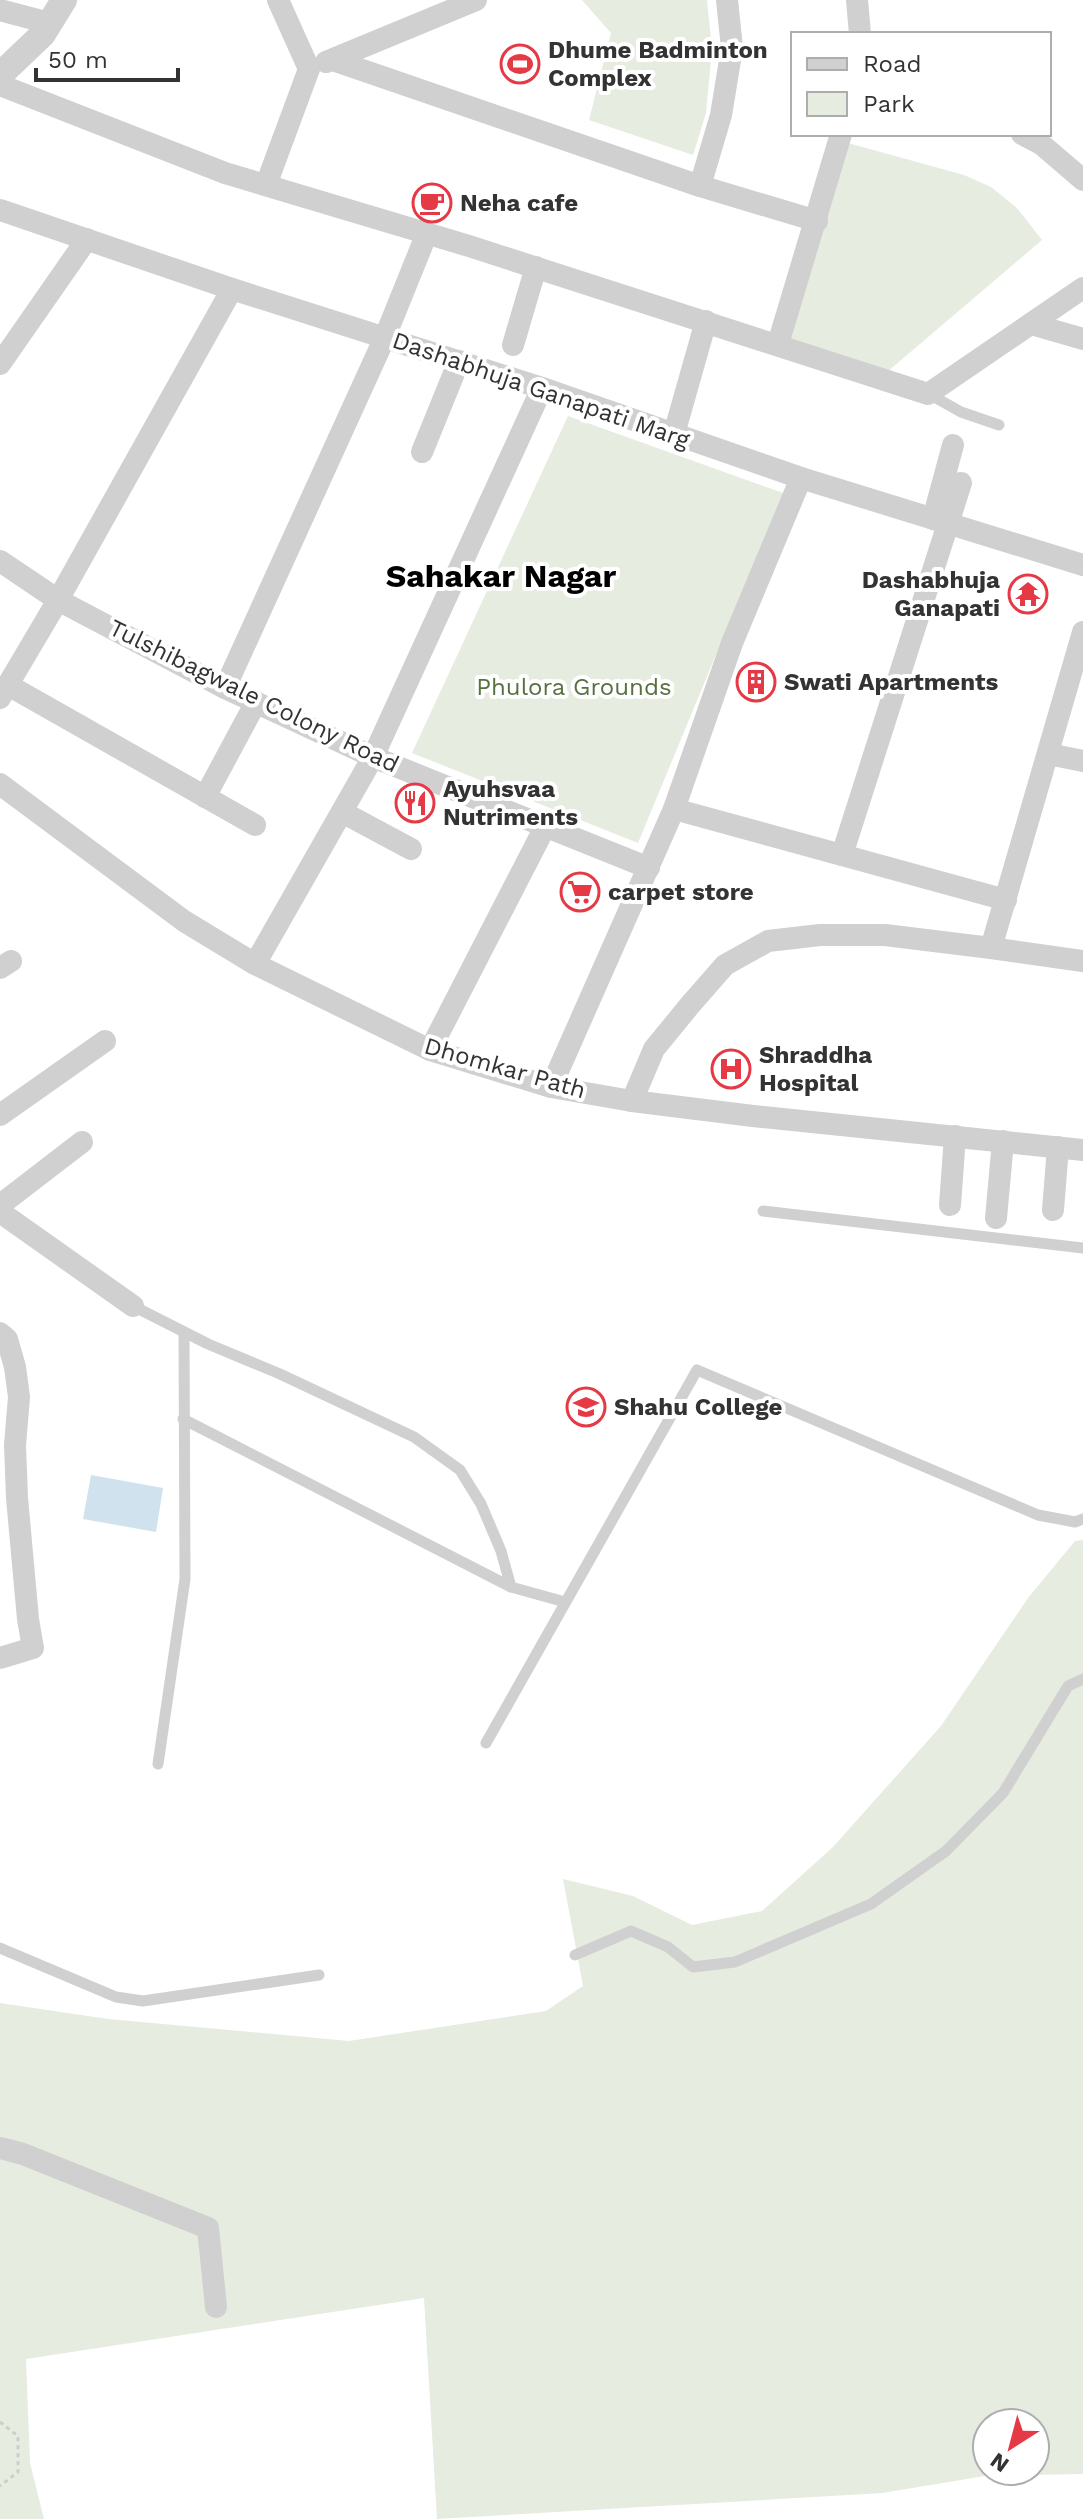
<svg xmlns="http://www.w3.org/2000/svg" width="1083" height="2519" viewBox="0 0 1083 2519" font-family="'Work Sans',sans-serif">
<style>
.green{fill:#e6ecdf;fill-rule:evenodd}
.water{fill:#cfe2ee}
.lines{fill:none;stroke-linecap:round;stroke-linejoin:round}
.path{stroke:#cdcdcd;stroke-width:3;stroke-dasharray:4 4;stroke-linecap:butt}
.service{stroke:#d0d0d0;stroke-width:11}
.minor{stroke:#d0d0d0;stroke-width:22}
.tertiary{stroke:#d0d0d0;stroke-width:26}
.labels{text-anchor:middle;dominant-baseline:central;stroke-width:8;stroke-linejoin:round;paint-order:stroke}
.poi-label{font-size:24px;font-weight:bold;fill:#333;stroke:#fff;text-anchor:start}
.street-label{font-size:24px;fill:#333;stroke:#fff}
.park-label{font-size:24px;fill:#56703f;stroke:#fff}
.district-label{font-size:32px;font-weight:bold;fill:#000;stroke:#fff}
</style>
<rect width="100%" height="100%" fill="#fff"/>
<g class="green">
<polygon points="582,0 707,0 712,49 706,113 693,155 589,120 611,33"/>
<polygon points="848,143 964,175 991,187 1017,208 1042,240 880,378 778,344"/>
<polygon points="568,416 783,493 638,843 412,753"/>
<path d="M1083 1540V2474L985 2476 882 2493 437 2519 424 2298 26 2359 30 2463 44 2519H0V2003L108 2019 349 2041 546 2011 583 1986 563 1879 633 1896 692 1925 762 1911 833 1847 941 1726 1028 1598 1075 1541ZM987 2423H1035V2471H987Z"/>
</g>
<polygon class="water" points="91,1475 163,1488 156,1532 83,1519"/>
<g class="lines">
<polyline class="path" points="0,2422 18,2436 18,2472 0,2486"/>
<g class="service">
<polyline points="929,394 961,412 999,425"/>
<polyline points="763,1211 1083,1248"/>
<polyline points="133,1306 208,1344 280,1374 414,1437 460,1470 481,1504 501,1551 511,1587"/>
<polyline points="183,1419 511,1587 565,1602"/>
<polyline points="486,1743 697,1370 1038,1515 1075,1522 1083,1519"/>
<polyline points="158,1764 185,1579 184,1332"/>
<polyline points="0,1948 116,1997 143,2001 319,1975"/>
<polyline points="575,1955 631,1931 668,1947 693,1967 735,1962 871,1904 946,1851 1003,1793 1068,1686 1083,1679"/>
</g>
<g class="minor">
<polyline points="857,0 860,34"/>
<polyline points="0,10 49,23"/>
<polyline points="333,60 700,186 817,221"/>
<polyline points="326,62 476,0"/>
<polyline points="0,85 225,173 469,246 928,394 1083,288"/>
<polyline points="1022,134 1041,144 1083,180"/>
<polyline points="266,185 309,69 278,0"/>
<polyline points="700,186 721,115 732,48 727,0"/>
<polyline points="0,210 232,289 542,388 801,478 1083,565"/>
<polyline points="1031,324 1083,339"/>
<polyline points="778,344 841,134"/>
<polyline points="513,345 536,267"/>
<polyline points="0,364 87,239"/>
<polyline points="674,434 706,321"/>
<polyline points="422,452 459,361"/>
<polyline points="933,519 953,445"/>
<polyline points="0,561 58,600 225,688 373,757 649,868"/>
<polyline points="8,685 255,825"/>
<polyline points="225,688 385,337 427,233"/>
<polyline points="0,698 58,600 232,289"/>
<polyline points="1048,754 1083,761"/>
<polyline points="0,784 184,921 255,964 430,1050 551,1087 632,1101 753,1116 1083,1150"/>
<polyline points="205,797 256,702"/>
<polyline points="674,809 1006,900"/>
<polyline points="342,812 411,849"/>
<polyline points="842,855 961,483"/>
<polyline points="991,948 1083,961"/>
<polyline points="255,964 373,757 542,388"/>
<polyline points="0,968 11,961"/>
<polyline points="430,1050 546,825"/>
<polyline points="551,1087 674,809 732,643 801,478"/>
<polyline points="632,1101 654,1049 690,1005 725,965 768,941 820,935 885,935 991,948 1083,632"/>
<polyline points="0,1115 105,1041"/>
<polyline points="0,1205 82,1142"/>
<polyline points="950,1205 955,1136"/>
<polyline points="1053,1210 1058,1147"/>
<polyline points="0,1212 133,1306"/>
<polyline points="996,1218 1003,1141"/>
<polyline points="0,1333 7,1339 15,1367 19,1397 15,1445 17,1498 28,1619 33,1648 0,1658"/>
<polyline points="0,2148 23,2154 208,2228 216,2307"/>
</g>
<polyline class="tertiary" points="0,75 43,34 64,0"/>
</g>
<defs>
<g id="stadium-ring" transform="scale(2)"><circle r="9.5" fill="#fff" stroke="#e63946" stroke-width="1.5"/><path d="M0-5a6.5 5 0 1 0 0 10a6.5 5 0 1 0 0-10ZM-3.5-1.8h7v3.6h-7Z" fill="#e63946"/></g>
<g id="cafe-ring" transform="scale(2)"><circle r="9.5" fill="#fff" stroke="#e63946" stroke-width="1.5"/><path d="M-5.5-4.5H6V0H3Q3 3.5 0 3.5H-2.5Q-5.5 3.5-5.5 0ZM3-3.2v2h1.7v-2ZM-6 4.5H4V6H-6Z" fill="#e63946"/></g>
<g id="temple-ring" transform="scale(2)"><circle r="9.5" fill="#fff" stroke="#e63946" stroke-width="1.5"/><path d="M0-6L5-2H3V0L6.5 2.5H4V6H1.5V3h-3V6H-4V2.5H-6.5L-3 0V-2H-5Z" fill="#e63946"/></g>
<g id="building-ring" transform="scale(2)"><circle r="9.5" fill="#fff" stroke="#e63946" stroke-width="1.5"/><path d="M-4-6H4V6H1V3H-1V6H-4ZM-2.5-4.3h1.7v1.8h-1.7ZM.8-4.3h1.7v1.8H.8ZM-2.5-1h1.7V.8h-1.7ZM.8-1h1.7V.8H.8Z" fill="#e63946"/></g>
<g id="restaurant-ring" transform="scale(2)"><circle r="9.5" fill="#fff" stroke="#e63946" stroke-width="1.5"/><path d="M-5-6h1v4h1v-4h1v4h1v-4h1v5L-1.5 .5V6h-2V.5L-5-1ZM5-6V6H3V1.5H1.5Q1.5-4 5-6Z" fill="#e63946"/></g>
<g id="supermarket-ring" transform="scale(2)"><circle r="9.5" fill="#fff" stroke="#e63946" stroke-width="1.5"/><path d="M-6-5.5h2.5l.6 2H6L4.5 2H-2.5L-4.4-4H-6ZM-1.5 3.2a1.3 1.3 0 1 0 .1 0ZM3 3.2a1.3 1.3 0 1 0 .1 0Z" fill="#e63946"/></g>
<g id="hospital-ring" transform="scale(2)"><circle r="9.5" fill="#fff" stroke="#e63946" stroke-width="1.5"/><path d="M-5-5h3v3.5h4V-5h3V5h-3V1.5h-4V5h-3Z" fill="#e63946"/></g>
<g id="university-ring" transform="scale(2)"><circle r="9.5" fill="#fff" stroke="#e63946" stroke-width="1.5"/><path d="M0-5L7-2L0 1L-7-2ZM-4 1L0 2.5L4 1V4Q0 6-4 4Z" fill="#e63946"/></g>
</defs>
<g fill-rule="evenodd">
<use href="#stadium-ring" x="520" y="64"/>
<use href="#cafe-ring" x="432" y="203"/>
<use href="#temple-ring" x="1028" y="594"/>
<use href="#building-ring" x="756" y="682"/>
<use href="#restaurant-ring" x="415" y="803"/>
<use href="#supermarket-ring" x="580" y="892"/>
<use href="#hospital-ring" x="731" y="1069"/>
<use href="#university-ring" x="586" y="1407"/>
</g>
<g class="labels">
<g class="poi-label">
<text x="548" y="50">Dhume Badminton<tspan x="548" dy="28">Complex</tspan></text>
<text x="460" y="203">Neha cafe</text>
<text x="1000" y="580" text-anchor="end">Dashabhuja<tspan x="1000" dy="28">Ganapati</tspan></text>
<text x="784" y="682">Swati Apartments</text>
<text x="443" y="789">Ayuhsvaa<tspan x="443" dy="28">Nutriments</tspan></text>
<text x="608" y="892">carpet store</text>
<text x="759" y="1055">Shraddha<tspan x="759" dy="28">Hospital</tspan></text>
<text x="614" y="1407">Shahu College</text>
</g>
<g class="street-label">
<text transform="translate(541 390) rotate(19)">Dashabhuja Ganapati Marg</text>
<text transform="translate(254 696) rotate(26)">Tulshibagwale Colony Road</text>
<text transform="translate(505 1068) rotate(16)">Dhomkar Path</text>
</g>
<g class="park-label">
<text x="574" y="687">Phulora Grounds</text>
</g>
<g class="district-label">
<text x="501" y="576">Sahakar Nagar</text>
</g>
</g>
<rect x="791" y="32" width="260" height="104" fill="#ffffff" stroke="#adadad" stroke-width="2"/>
<rect x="807" y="58" width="40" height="12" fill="#d0d0d0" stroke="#adadad" stroke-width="2"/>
<text x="863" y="72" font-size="24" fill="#333333">Road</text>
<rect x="807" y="92" width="40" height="24" fill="#e6ecdf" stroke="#adadad" stroke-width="2"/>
<text x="863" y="112" font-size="24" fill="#333333">Park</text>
<g transform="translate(1011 2447) rotate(216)"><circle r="38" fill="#ffffff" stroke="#adadad" stroke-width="2"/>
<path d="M0-6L14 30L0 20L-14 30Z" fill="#e63946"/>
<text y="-12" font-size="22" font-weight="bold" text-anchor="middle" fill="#333333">N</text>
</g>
<path d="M36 68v12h142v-12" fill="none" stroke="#333333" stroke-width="4"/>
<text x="48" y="68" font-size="24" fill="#333333" stroke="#ffffff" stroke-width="6" paint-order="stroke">50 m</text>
</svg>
